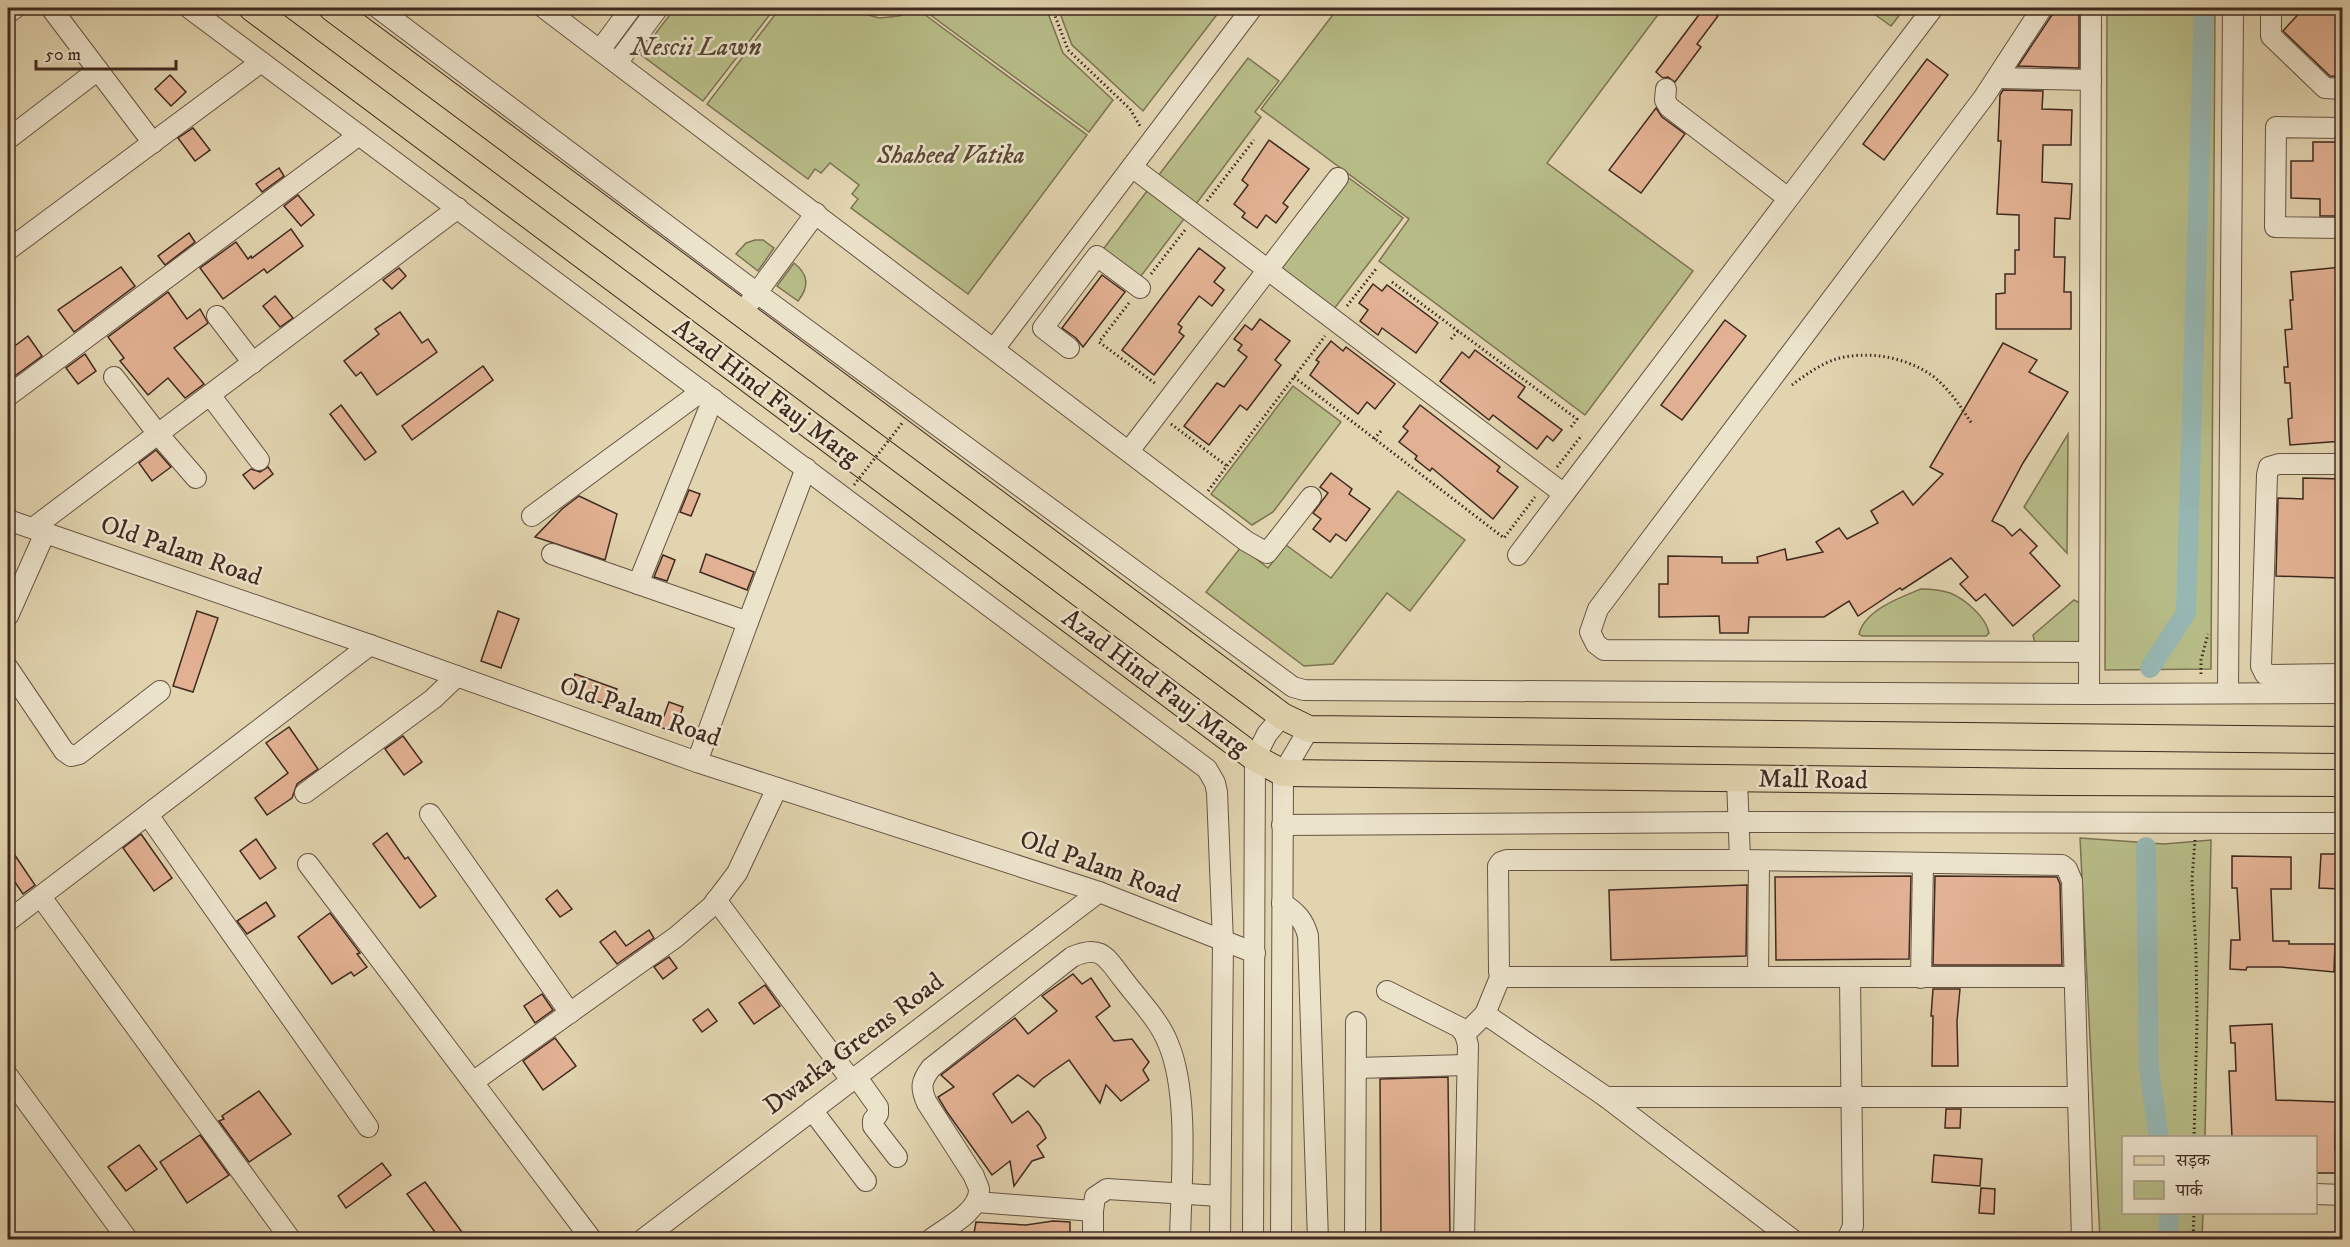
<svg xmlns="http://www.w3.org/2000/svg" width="2350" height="1247" viewBox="0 0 2350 1247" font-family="'IM FELL DW Pica','Noto Serif Devanagari',serif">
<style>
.green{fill:#b7bc87;stroke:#7c7254;stroke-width:1.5}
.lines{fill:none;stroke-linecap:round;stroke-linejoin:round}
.canal{stroke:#97b7b3;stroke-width:20}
.building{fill:#e2b193;stroke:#402920;stroke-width:1.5}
.minor-casing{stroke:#685444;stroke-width:22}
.major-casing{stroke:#402920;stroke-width:28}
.path{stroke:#402920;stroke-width:3;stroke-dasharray:1.5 3;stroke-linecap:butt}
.minor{stroke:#ece3cb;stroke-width:20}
.major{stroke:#e1d4af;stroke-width:26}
.path-bridge{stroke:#402920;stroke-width:3;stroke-dasharray:1.5 3;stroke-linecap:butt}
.labels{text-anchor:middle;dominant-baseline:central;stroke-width:5;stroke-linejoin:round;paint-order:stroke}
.park-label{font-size:26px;font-style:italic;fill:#584635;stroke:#ece3cb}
.street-label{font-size:26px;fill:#402920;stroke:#ece3cb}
</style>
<rect width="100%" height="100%" fill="#e1d4af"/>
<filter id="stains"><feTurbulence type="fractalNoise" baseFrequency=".00333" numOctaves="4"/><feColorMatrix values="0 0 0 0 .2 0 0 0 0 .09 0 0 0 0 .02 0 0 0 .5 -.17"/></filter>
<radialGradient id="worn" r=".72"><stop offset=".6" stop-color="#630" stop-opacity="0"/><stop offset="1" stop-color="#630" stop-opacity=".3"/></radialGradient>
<g class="green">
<polygon points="675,8 775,8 703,101 640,54"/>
<polygon points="780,8 854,8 865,14 879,18 899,16 916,8 1087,135 968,294 851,208 858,199 852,194 859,185 830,163 821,173 815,169 808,179 707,104"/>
<polygon points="921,8 1046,8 1063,53 1113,100 1089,132"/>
<polygon points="1058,8 1222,8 1143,111 1072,45"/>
<polygon points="1338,8 1663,8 1547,163 1693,271 1585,415 1379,261 1409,219 1261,109"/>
<polygon points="1866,8 1905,8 1891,26"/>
<polygon points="2107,8 2215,8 2211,669 2105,670"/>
<polygon points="1248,58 1279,81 1255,112 1261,117 1196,204 1158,176"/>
<polygon points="1349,178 1403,218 1334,309 1280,269"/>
<polygon points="1147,191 1184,219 1138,280 1101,252"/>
<polygon points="755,240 763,240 774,248 758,271 736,254 746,243"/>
<path d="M794 263C808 274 810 286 798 301L777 286Z"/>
<polygon points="1293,386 1341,422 1273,512 1252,525 1211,494"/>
<polygon points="2068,434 2067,553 2024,507"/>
<polygon points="1398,491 1465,540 1410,611 1387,593 1333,664 1304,666 1206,592 1241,547 1268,568 1286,545 1331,578"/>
<path d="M1921 589C1931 589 1941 590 1950 593 1965 599 1986 617 1989 633L1986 636H1862L1859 634C1865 610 1901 597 1921 589Z"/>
<polygon points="2074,600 2080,603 2080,645 2036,642 2034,640 2033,635"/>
<polygon points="2080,838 2164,844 2211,840 2205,1137 2124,1138 2124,1212 2203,1213 2202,1239 2100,1239"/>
</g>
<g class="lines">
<g class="canal">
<polyline points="2150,668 2186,613 2204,8"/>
<polyline points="2146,847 2149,1068 2159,1138"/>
<polyline points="2168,1240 2169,1212"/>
</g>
</g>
<g class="building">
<polygon points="1704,8 1718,16 1697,44 1701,47 1675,82 1668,77 1663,78 1656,72"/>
<polygon points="2054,8 2079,8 2079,68 2018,66 2052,15"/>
<polygon points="2304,8 2343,8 2342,77 2330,76 2283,31"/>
<polygon points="1927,59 1948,75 1884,160 1863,144"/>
<polygon points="170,75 186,92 171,106 155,89"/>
<polygon points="2003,90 2043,91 2042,109 2072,110 2071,145 2043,145 2042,182 2072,184 2070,219 2055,218 2054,257 2065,257 2064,292 2071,292 2071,329 1996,329 1996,294 2005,293 2005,274 2015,274 2015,250 2019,250 2019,215 1997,214 2001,141 1998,141 2000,95"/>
<polygon points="1656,108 1662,117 1685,134 1641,193 1609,170"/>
<polygon points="193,128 210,150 195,161 178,138"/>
<polygon points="1269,140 1309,169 1283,203 1288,207 1276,223 1266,215 1257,228 1242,217 1245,213 1234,204 1248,185 1242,180"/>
<polygon points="2313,142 2343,142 2343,216 2320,216 2320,199 2291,198 2291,161 2313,161"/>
<polygon points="279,168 284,176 262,192 256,184"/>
<polygon points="298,195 314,215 301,226 284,206"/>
<polygon points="291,229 303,246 267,273 264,269 223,299 200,268 236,242 248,259 251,256 252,258"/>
<polygon points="189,233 195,242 165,265 158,256"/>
<polygon points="1199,248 1225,268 1214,282 1224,290 1212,306 1199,296 1178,324 1182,327 1179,332 1184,336 1154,375 1122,350"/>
<polygon points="121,267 135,286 74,332 58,310"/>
<polygon points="2342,267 2343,441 2290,445 2288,419 2292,418 2290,383 2285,383 2284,367 2288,367 2285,330 2292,329 2290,300 2293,300 2291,272"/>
<polygon points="399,268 406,276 392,289 383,280"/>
<polygon points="1102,275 1125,292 1083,347 1076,338 1062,328"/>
<polygon points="1373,284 1382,291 1387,285 1438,323 1416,353 1382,328 1378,335 1360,321 1368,310 1359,303"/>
<polygon points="168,292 187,319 200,309 208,323 174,348 204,384 185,398 168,378 148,395 120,361 124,358 108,337"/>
<polygon points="275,296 293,318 280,327 263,306"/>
<polygon points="400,312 422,343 428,339 437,352 377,395 361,372 356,376 344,361 379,334 375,329"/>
<polygon points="1260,319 1290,341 1275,360 1281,365 1247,410 1240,405 1209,445 1184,426 1217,383 1224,387 1247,357 1238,350 1242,345 1234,339 1245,325 1252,330"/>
<polygon points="1725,320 1746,336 1682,420 1661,405"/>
<polygon points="28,336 42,356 8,381 8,351"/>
<polygon points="1331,341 1343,351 1346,347 1395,384 1375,409 1367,402 1358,414 1310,375 1319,362 1316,360"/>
<polygon points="2003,343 2037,360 2029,372 2068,392 2023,463 1992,521 2004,527 2012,536 2020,529 2037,546 2030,553 2060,586 2013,626 1985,594 1976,601 1960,584 1968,577 1951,558 1902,590 1900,588 1858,616 1849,601 1824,617 1749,617 1748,633 1720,633 1719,616 1659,617 1659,584 1668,584 1668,556 1722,557 1722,563 1758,563 1757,557 1785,549 1787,560 1823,552 1816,542 1839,528 1847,539 1878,523 1871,511 1903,491 1913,505 1943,474 1930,467"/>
<polygon points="1475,350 1525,387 1518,397 1562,430 1553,441 1547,436 1537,449 1493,415 1489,420 1440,381 1462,352 1469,358"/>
<polygon points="85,354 96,371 78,384 66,368"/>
<polygon points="483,366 493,380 412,440 402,426"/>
<polygon points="341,405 376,452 365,460 330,414"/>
<polygon points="1420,405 1500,467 1497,471 1518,487 1493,519 1432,468 1430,471 1415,459 1417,456 1399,442 1408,431 1403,427"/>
<polygon points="156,450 171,467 152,481 139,463"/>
<polygon points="268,467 273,474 254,489 243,475 251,469 260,472"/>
<polygon points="1331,473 1352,489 1349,494 1370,509 1346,541 1336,534 1330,542 1313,529 1321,519 1313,513 1328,493 1320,487"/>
<polygon points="2303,478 2343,479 2343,536 2339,536 2338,578 2276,576 2278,498 2303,499"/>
<polygon points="689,490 700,494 691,516 680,512"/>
<polygon points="579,496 617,514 605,560 535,537 562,509"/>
<polygon points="706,554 754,572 747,590 700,572"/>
<polygon points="663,555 675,560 667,581 654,577"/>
<polygon points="197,611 218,618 193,692 173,686"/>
<polygon points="498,611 519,619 501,668 481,661"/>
<polygon points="575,674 617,689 610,705 570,694"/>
<polygon points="669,702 683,707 674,732 660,727"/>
<polygon points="289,727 318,769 297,784 292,798 267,815 255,798 288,773 266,743"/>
<polygon points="403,736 422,762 404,775 385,749"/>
<polygon points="387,833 405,859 408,857 436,896 420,908 373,844"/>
<polygon points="141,834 172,878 154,891 123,848"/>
<polygon points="256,839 276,868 260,879 240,851"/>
<polygon points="8,845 35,885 23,894 8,872"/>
<polygon points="2321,854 2342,854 2340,889 2319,888"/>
<polygon points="2232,856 2291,857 2291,889 2271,889 2273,941 2289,941 2289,944 2335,944 2334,972 2281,967 2247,967 2246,970 2230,969 2231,940 2240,940 2237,888 2232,888"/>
<polygon points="1911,876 1909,959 1776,960 1775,877"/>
<polygon points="1935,876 2057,877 2060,884 2062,965 1933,965"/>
<polygon points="1747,885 1746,956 1611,960 1609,890"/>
<polygon points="557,890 572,909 560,917 546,899"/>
<polygon points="266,902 275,916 247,934 237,921"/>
<polygon points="330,913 360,953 357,954 367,967 354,976 351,972 332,984 298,937"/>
<polygon points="649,930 654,938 617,964 600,942 615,931 626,946"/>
<polygon points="669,957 677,968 663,979 654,967"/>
<polygon points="1073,974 1082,984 1091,978 1110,1006 1096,1017 1114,1041 1132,1039 1149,1062 1143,1070 1149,1080 1121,1101 1106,1085 1100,1103 1069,1060 1042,1079 1034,1087 1018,1075 993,1094 1012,1123 1028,1111 1040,1126 1046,1138 1037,1146 1044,1157 1032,1161 1014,1186 1010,1161 992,1175 947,1112 938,1097 954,1087 941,1075 1015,1018 1028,1034 1057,1011 1042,996"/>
<polygon points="765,985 780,1006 754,1024 739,1003"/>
<polygon points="1933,989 1960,989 1957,1021 1958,1066 1932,1066 1933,1016 1931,1016"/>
<polygon points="542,994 553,1010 535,1023 524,1006"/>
<polygon points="708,1009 717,1021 702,1032 693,1020"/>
<polygon points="2272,1024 2276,1100 2336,1102 2335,1149 2342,1149 2342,1173 2316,1173 2316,1137 2232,1137 2229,1071 2236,1071 2235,1043 2231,1043 2230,1026"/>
<polygon points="555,1038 576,1066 543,1090 523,1061"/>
<polygon points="1448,1077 1450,1239 1381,1239 1380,1079"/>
<polygon points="259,1091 291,1134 249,1162 219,1121 224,1119 222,1116"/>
<polygon points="1946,1109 1961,1109 1960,1128 1945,1128"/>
<polygon points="200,1135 229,1175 187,1203 160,1162"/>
<polygon points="139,1145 157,1169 126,1191 108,1167"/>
<polygon points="1934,1155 1982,1159 1980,1186 1932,1182"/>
<polygon points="382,1163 391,1175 346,1208 338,1196"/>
<polygon points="425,1182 467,1239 440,1239 407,1194"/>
<polygon points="1981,1188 1995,1189 1994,1214 1979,1213"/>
<polygon points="1053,1221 1070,1222 1070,1239 978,1239 974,1233 976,1222 1026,1225"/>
</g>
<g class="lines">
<g class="minor-casing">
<g id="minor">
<polyline points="51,8 153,143"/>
<polyline points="189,8 1207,769 1215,783 1217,792 1223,942 1220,1240"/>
<polyline points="378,8 757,293 1293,687 1304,690 2089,694 2342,693"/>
<polyline points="544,8 1246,541 1267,553 1311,497"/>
<polyline points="2042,8 1984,97 1598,609 1590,632 1596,644 1604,650 2089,652"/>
<polyline points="2271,8 2271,36 2325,88 2342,89"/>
<polyline points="8,13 15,8"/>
<polyline points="600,50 631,8"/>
<polyline points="617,63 658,8"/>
<polyline points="1997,78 2091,80"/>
<polyline points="1666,89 1665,100 1669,107 1788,198"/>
<polyline points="2342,128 2276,127 2275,227 2342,228"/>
<polyline points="8,139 98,70"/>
<polyline points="1132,167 1564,494 1933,8"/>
<polyline points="8,250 261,62"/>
<polyline points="750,302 816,213"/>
<polyline points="217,316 253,363"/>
<polyline points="1069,348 1043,328 1097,256 1140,288"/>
<polyline points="994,349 1252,8"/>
<polyline points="114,377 158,434 196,478"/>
<polyline points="210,395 259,460"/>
<polyline points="8,396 359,135"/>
<polyline points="1129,451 1338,178"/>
<polyline points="2342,464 2279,464 2269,467 2267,475 2261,666 2265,674 2272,675 2342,674"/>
<polyline points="532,516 702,391"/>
<polyline points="8,520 370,645 697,762 1099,892 1255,953"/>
<polyline points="33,528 458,208"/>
<polyline points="552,554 748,622 697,762"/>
<polyline points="1518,555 1564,494"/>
<polyline points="638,584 713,399"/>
<polyline points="8,616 45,533"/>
<polyline points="748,622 806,468"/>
<polyline points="8,668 64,751 71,756 79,754 160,691"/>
<polyline points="2228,693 2233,8"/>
<polyline points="2089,694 2091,8"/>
<polyline points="1737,779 1740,860"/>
<polyline points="305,793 433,699 457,676"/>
<polyline points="430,814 570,1013"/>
<polyline points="148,815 368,1127"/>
<polyline points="1282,825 1739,822 2342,823"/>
<polyline points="308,864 592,1240"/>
<polyline points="41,897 291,1240"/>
<polyline points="716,900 851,1080"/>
<path d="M1282 903C1296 912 1304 920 1308 936L1318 1240"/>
<polyline points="8,921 370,645"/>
<polyline points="1758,977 1759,861"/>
<polyline points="2075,977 1505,977 1499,972 1498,866 1501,862 1507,860 1740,860 2062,865 2067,869 2072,881 2082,1240"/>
<polyline points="1921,978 1923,863"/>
<polyline points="1387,991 1459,1027 1465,1034 1468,1045 1464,1240"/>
<polyline points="1485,1014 1501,975"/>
<polyline points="1465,1034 1485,1014 1606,1097 1793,1240"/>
<polyline points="1356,1068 1466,1065"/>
<polyline points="8,1076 128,1240"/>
<polyline points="856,1076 878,1107 878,1114 873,1120 873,1126 897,1157"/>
<polyline points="473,1082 676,937 712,906 737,873 777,788"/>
<polyline points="1606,1097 2078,1097"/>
<polyline points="812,1110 866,1181"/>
<polyline points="2316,1194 2342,1195"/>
<polyline points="977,1202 1093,1211 1095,1197 1107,1189 1220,1196"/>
<polyline points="1093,1211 1093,1240"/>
<polyline points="642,1240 1099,892"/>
<path d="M930 1240C945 1228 980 1212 979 1189 978 1185 975 1180 974 1176L927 1103C920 1088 921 1081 931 1068L1072 957C1101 944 1106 957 1123 979 1138 999 1159 1020 1168 1043 1190 1094 1181 1183 1180 1240"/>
<polyline points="1253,1240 1255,758 1267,734 1282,716"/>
<polyline points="1281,1240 1283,773 1309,729"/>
<polyline points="1355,1240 1356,1022"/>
<polyline points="1847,1240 1853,1226 1850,978"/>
</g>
</g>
<g class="major-casing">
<g id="major">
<polyline points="252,8 1255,758 1283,773 2060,782 2342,783"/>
<polyline points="332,8 1282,716 1309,729 2342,740"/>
</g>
</g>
<g class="path">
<polyline points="1052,8 1068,50 1130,109 1140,126"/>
<polyline points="1207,201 1254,140"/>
<polyline points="1151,274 1185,230"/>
<polyline points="1392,282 1577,419 1571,427"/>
<polyline points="1129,303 1099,342 1156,384"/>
<polyline points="1347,306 1376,269"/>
<polyline points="1451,339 1458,331"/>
<polyline points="1294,377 1504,538 1535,497"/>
<path d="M1792 385C1805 375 1821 364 1836 359 1868 350 1907 357 1934 377 1950 390 1961 407 1972 424"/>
<polyline points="1171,424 1227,466"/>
<polyline points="1374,439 1381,431"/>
<polyline points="1557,467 1582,435"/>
<polyline points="1208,491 1325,336"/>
<polyline points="2201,674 2201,660 2208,634"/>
<polyline points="2194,1138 2197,1023 2196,952 2192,880 2195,840"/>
<polyline points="2193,1240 2194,1212"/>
</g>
<use href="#minor" class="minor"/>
<use href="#major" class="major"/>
<polyline class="path-bridge" points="854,485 903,422"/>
</g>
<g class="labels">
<g class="park-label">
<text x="696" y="47">Nescii Lawn</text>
<text x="951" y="155">Shaheed Vatika</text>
</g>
<g class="street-label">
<text transform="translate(766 393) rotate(37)">Azad Hind Fauj Marg</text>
<text transform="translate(181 551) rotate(19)">Old Palam Road</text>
<text transform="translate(1155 683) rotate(37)">Azad Hind Fauj Marg</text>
<text transform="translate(640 712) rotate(19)">Old Palam Road</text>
<text transform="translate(1813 780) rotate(1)">Mall Road</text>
<text transform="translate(1100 867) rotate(20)">Old Palam Road</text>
<text transform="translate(854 1044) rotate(-37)">Dwarka Greens Road</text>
</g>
</g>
<rect width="2350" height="1247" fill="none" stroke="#e1d4af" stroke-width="30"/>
<rect x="9" y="9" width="2332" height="1229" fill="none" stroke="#402920" stroke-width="3"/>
<rect x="15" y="15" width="2320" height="1217" fill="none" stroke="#402920" stroke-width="1.5"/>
<rect x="2122" y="1136" width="195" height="78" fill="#ece3cb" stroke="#a79987" stroke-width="1.5"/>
<rect x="2134" y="1156" width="30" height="9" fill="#e1d4af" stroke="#a79987" stroke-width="1.5"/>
<text x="2176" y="1166" font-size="18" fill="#402920">सड़क</text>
<rect x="2134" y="1181" width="30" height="18" fill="#b7bc87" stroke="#a79987" stroke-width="1.5"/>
<text x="2176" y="1196" font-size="18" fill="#402920">पार्क</text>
<path d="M36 60v9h140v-9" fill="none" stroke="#402920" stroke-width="3"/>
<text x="45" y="60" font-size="18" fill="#402920" stroke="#ece3cb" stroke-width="4.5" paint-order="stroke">50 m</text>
<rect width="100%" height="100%" filter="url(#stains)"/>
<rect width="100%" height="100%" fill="url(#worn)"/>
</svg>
